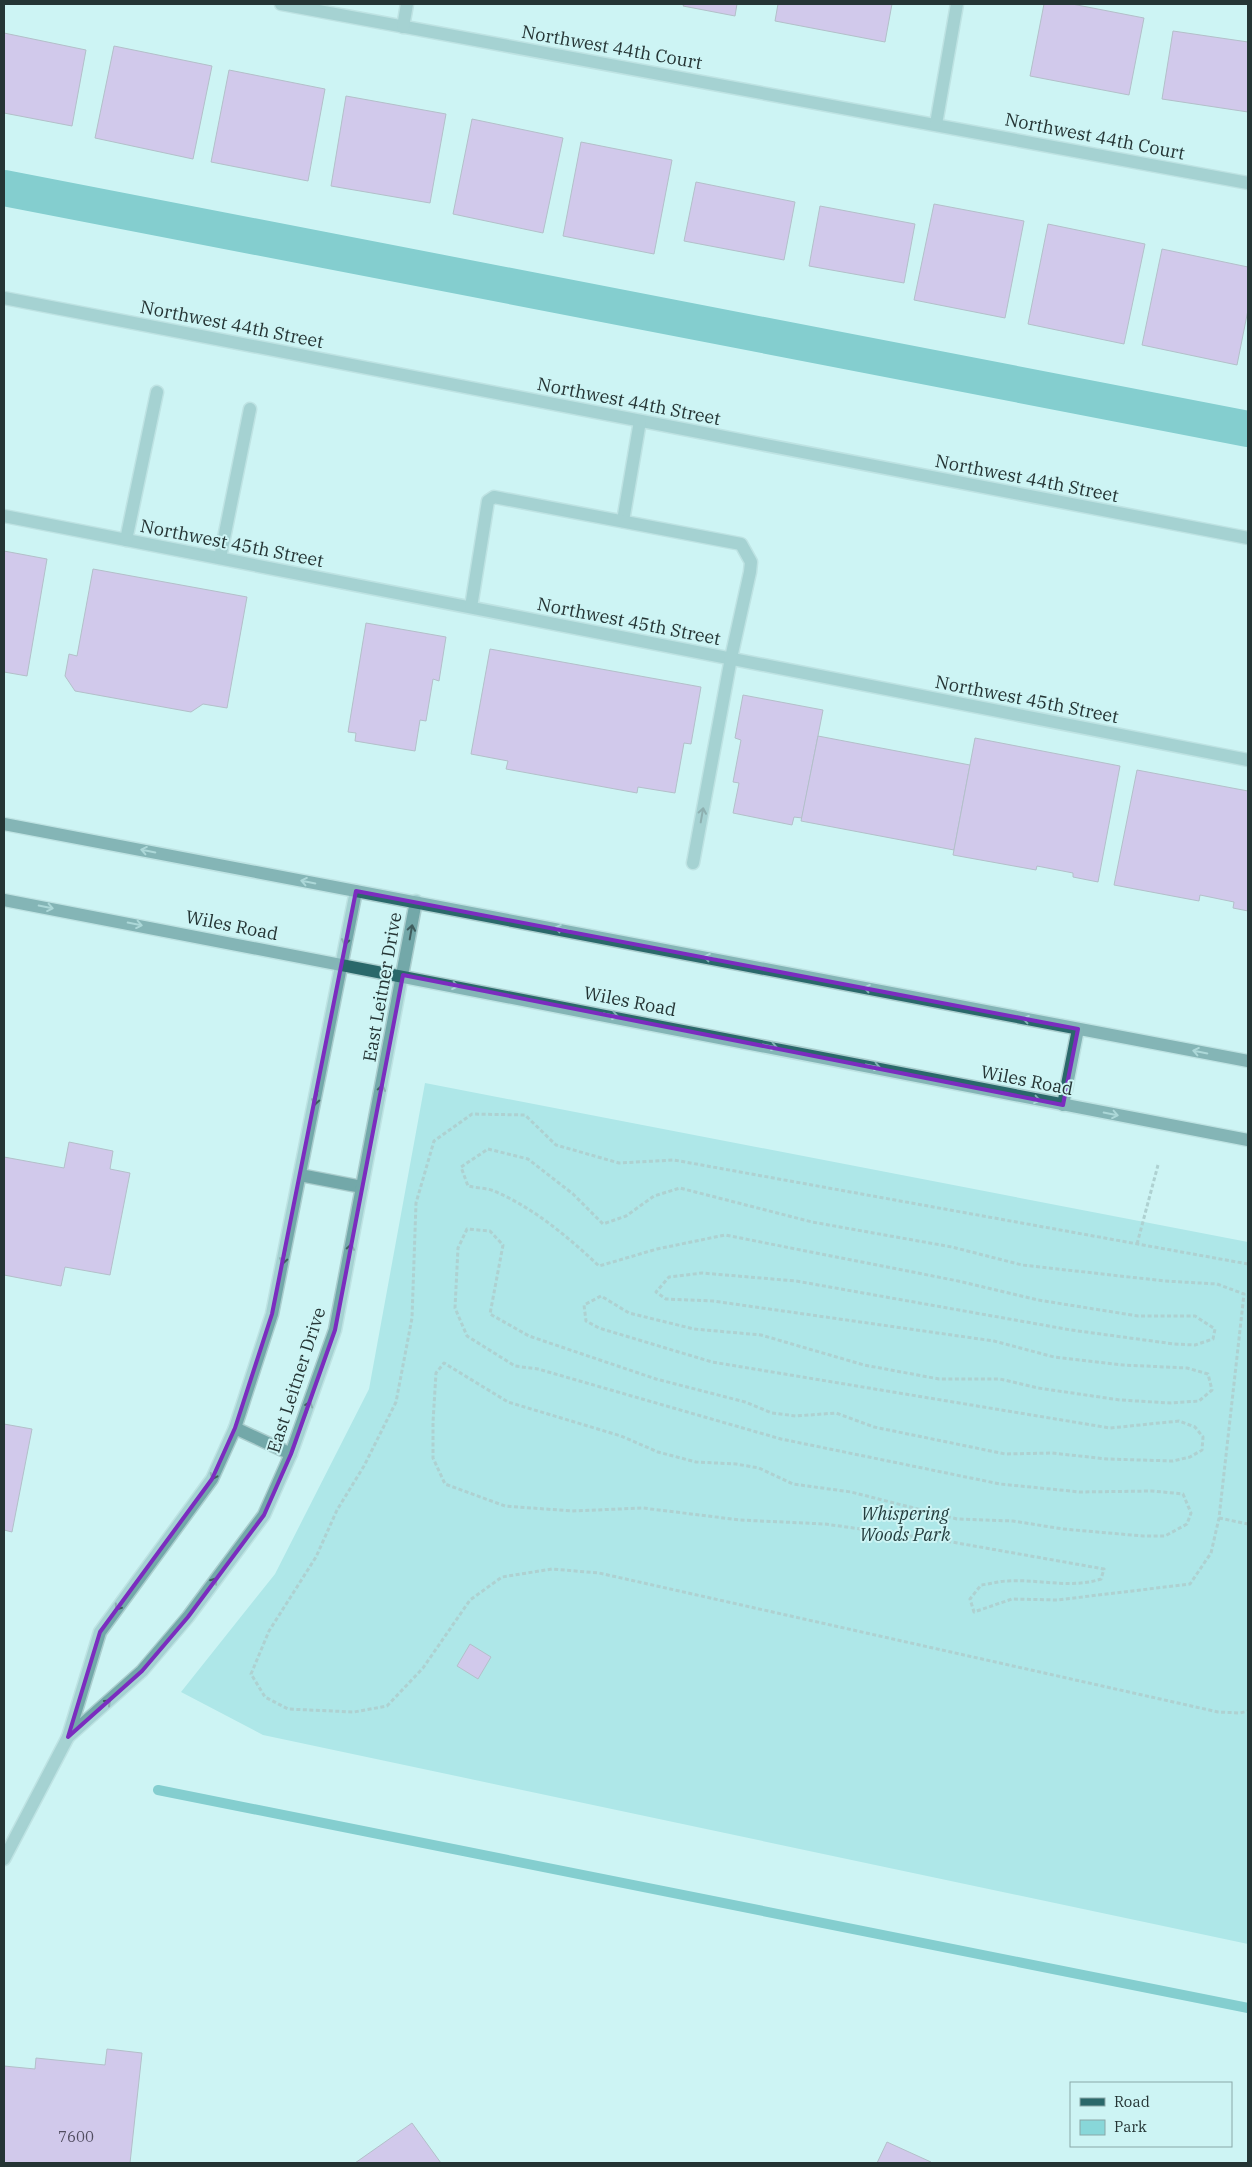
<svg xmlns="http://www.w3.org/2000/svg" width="1252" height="2167" viewBox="0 0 1252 2167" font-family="'IBM Plex Serif',serif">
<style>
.green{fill:#88d7d9}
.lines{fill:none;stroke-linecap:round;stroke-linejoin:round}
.stream{stroke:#2a9fa2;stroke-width:10}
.canal{stroke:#2a9fa2;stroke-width:36}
.building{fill:#d495df;stroke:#927f95}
.minor-casing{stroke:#abcece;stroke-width:15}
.major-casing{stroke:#abcece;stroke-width:15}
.path{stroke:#88a6a6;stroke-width:3;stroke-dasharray:4 2.5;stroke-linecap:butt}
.minor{stroke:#73a8a9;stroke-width:12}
.major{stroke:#2a686a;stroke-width:12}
.oneway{stroke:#405d5e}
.oneway2{stroke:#84b5b6}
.marked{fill:none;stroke:#7b2cbf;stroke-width:4;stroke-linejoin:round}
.labels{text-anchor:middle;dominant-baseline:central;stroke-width:4;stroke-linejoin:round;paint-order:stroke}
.number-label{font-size:15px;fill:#514d60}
.street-label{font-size:18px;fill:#253535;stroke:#cdf4f4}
.park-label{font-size:18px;font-style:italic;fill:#243d3e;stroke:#cdf4f4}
</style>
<rect width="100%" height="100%" fill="#cdf4f4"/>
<polygon class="green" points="425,1083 1248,1242 1248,1944 263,1735 181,1692 275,1574 369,1389"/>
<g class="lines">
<polyline class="stream" points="158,1790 1248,2008"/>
<polyline class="canal" points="4,188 1248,429"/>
</g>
<g class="building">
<polygon points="684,4 737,4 735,16 683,6"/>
<polygon points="778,4 892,4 885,42 775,21"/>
<polygon points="1044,4 1072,4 1144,18 1129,95 1030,76"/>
<polygon points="1173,31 1248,42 1248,112 1162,99"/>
<polygon points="4,33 86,50 72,126 4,113"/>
<polygon points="114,46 212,66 193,159 95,138"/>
<polygon points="229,70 325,89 308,181 211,162"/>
<polygon points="346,96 446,114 430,203 331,186"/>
<polygon points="472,119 563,138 543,233 453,214"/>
<polygon points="581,142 672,160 654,254 563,236"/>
<polygon points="696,182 795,202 784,260 684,241"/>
<polygon points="934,204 1024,221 1005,318 914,300"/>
<polygon points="820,206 915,224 904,283 809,266"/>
<polygon points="1048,224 1145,244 1124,344 1028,324"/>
<polygon points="1162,249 1248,267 1248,310 1237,365 1142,345"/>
<polygon points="4,551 47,559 27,676 4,672"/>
<polygon points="93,569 247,597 227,708 203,704 191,712 75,691 65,676 69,654 77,656"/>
<polygon points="366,623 446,637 439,681 433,679 426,721 420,720 415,751 355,741 356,733 348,732"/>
<polygon points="490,649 701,687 691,744 684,743 675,793 638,787 637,793 506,769 508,761 471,754"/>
<polygon points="743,695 823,710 802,818 794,817 792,825 733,813 739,783 733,782 741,740 735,738"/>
<polygon points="818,736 970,765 954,850 801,821"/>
<polygon points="975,738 1120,766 1098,882 1073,877 1073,873 1037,866 1036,870 953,855"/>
<polygon points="1137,770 1248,791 1248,911 1233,908 1234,902 1200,895 1199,901 1114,885"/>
<polygon points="69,1142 113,1151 110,1169 130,1173 110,1275 65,1267 61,1286 4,1275 4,1157 64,1168"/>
<polygon points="4,1424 32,1429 12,1532 4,1530"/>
<polygon points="470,1644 491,1657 478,1679 457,1666"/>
<polygon points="107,2049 142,2053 130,2163 4,2163 4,2066 35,2069 36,2058 105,2065"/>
<polygon points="412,2123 441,2163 355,2163"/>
<polygon points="887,2142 931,2162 930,2163 877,2163"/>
</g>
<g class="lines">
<g class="minor-casing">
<g id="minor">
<polyline points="281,4 1248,183"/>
<polyline points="403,27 407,4"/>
<polyline points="936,124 957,4"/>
<polyline points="4,298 1248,538"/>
<polyline points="4,516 1248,760"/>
<polyline points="623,521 640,421"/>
<polyline points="126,540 157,392"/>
<polyline points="220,558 250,409"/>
<polyline points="471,607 488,501 494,497 741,544 751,562 750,572 731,658 693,863"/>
<polyline points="300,1175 362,1187"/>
<polyline points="235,1428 291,1454"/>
<polyline points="68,1737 142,1671 188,1617 264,1515 291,1454 335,1330 416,901"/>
<polyline points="4,1859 68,1737 100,1632 212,1479 235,1428 272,1314 356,891"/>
</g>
</g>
<g class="major-casing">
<g id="major">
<polyline points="4,824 1248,1061"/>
<polyline points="4,900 1248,1140"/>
<polyline points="1063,1105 1078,1029"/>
</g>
</g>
<g class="path">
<path d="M488 1149 528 1159 573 1194 603 1224 626 1216 654 1196 680 1188 812 1222 952 1247 1022 1265 1165 1281 1217 1284 1244 1294 1219 1518 1211 1553 1190 1584 1057 1600 1012 1599 974 1612 970 1599 981 1585C990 1584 999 1581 1008 1581 1040 1579 1070 1589 1101 1579L1104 1569 946 1541 825 1524 740 1520 643 1508 572 1511 505 1506 445 1484 433 1458V1422L436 1373 444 1363 508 1402 621 1436 658 1452 696 1462 736 1464 759 1468 793 1484 851 1492 957 1519 1013 1521 1063 1529 1143 1536H1165L1187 1524 1191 1513 1183 1494 1152 1491 1080 1492 1000 1484 781 1439 538 1369 515 1366 467 1336 455 1308 458 1248 467 1229 490 1231 503 1245 490 1314 529 1336 656 1379 745 1402 772 1413 796 1416 836 1413 874 1427 1005 1454 1052 1453 1107 1459 1173 1461 1190 1457 1202 1450 1203 1437 1195 1427 1179 1421 1110 1428 712 1362 599 1328 586 1321 584 1305 601 1296 629 1313 694 1329 761 1335 864 1365 939 1379H1000L1038 1388 1120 1400 1171 1403 1199 1401 1212 1390 1208 1374 1187 1368 1123 1365 1054 1357 994 1341 713 1301 666 1299 656 1292 669 1277 702 1273 796 1281 1071 1330 1174 1344 1195 1345 1213 1339 1215 1329 1195 1316H1138L1038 1300 958 1281 725 1235 657 1249 599 1266C568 1237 534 1208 494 1191 487 1188 476 1188 468 1186L461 1167Z"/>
<polyline points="1137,1244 1158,1165"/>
<polyline points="1248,1264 674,1160 619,1163 556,1145 525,1115 472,1114 434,1141 416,1203 412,1318 396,1402 364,1466 337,1510 316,1557 269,1631 251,1674 265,1697 288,1709 354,1712 387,1706 423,1668 470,1600 502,1577 552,1569 599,1573 1218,1712 1240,1713 1248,1711"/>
<polyline points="1219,1518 1248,1524"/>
</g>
<use href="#minor" class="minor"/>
<use href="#major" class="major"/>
</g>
<defs><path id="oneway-shaft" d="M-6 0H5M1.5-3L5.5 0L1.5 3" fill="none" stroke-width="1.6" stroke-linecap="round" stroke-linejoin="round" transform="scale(1.25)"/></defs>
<g class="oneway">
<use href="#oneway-shaft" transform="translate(702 815) rotate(-80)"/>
<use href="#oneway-shaft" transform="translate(411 932) rotate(-80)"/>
<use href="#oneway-shaft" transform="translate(346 938) rotate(101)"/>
<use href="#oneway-shaft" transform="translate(381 1092) rotate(-79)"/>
<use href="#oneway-shaft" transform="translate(316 1098) rotate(101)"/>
<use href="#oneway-shaft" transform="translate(350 1251) rotate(-79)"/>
<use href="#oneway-shaft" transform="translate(284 1257) rotate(101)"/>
<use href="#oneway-shaft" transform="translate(308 1408) rotate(-71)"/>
<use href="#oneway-shaft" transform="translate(215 1473) rotate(116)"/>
<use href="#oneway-shaft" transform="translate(212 1584) rotate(-53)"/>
<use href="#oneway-shaft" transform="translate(120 1604) rotate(125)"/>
<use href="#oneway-shaft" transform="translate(105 1705) rotate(-42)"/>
</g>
<g class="oneway2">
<use href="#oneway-shaft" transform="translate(148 851) rotate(-169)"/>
<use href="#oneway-shaft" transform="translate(308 882) rotate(-169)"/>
<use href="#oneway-shaft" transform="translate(46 907) rotate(11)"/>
<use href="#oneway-shaft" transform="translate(135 924) rotate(11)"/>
<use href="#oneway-shaft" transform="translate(562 929) rotate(-169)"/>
<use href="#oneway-shaft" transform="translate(711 958) rotate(-169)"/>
<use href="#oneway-shaft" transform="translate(451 985) rotate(11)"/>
<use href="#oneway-shaft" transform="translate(871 989) rotate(-169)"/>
<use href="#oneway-shaft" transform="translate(611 1015) rotate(11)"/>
<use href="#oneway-shaft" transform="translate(1030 1020) rotate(-169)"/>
<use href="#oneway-shaft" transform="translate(770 1046) rotate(11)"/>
<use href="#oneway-shaft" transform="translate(1200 1052) rotate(-169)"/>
<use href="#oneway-shaft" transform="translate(873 1066) rotate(11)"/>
<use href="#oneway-shaft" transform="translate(1033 1099) rotate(11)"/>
<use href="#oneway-shaft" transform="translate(1111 1114) rotate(11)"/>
</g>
<path d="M0 0H1252V2167H0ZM356 891 1078 1029 1063 1105 403 975 335 1330 291 1454 264 1515 188 1617 142 1671 68 1737 100 1632 212 1479 235 1428 272 1314Z" fill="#cdf4f4" fill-opacity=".55" fill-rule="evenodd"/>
<path class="marked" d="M356 891 1078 1029 1063 1105 403 975 335 1330 291 1454 264 1515 188 1617 142 1671 68 1737 100 1632 212 1479 235 1428 272 1314Z"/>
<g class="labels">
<g class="number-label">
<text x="76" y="2136">7600</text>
</g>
<g class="street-label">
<text transform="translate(612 47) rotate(10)">Northwest 44th Court</text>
<text transform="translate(1095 136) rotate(11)">Northwest 44th Court</text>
<text transform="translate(232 324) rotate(11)">Northwest 44th Street</text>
<text transform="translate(629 401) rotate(11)">Northwest 44th Street</text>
<text transform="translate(1027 478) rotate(11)">Northwest 44th Street</text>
<text transform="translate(232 543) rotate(11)">Northwest 45th Street</text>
<text transform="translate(629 621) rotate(11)">Northwest 45th Street</text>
<text transform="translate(1027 699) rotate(11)">Northwest 45th Street</text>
<text transform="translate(232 925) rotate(11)">Wiles Road</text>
<text transform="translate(382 987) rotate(-80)">East Leitner Drive</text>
<text transform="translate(630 1001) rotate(11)">Wiles Road</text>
<text transform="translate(1027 1080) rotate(11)">Wiles Road</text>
<text transform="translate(296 1380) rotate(-72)">East Leitner Drive</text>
</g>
<g class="park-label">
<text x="905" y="1513">Whispering<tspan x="905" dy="21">Woods Park</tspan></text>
</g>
</g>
<rect width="1252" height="2167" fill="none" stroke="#253535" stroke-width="10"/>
<rect x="1070" y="2082" width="162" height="65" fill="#cdf4f4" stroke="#8aa8a8"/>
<rect x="1080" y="2098" width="25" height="8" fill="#2a686a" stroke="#8aa8a8"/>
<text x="1114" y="2107" font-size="15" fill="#253535">Road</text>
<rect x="1080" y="2120" width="25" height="15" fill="#88d7d9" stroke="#8aa8a8"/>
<text x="1114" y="2132" font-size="15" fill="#253535">Park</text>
</svg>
